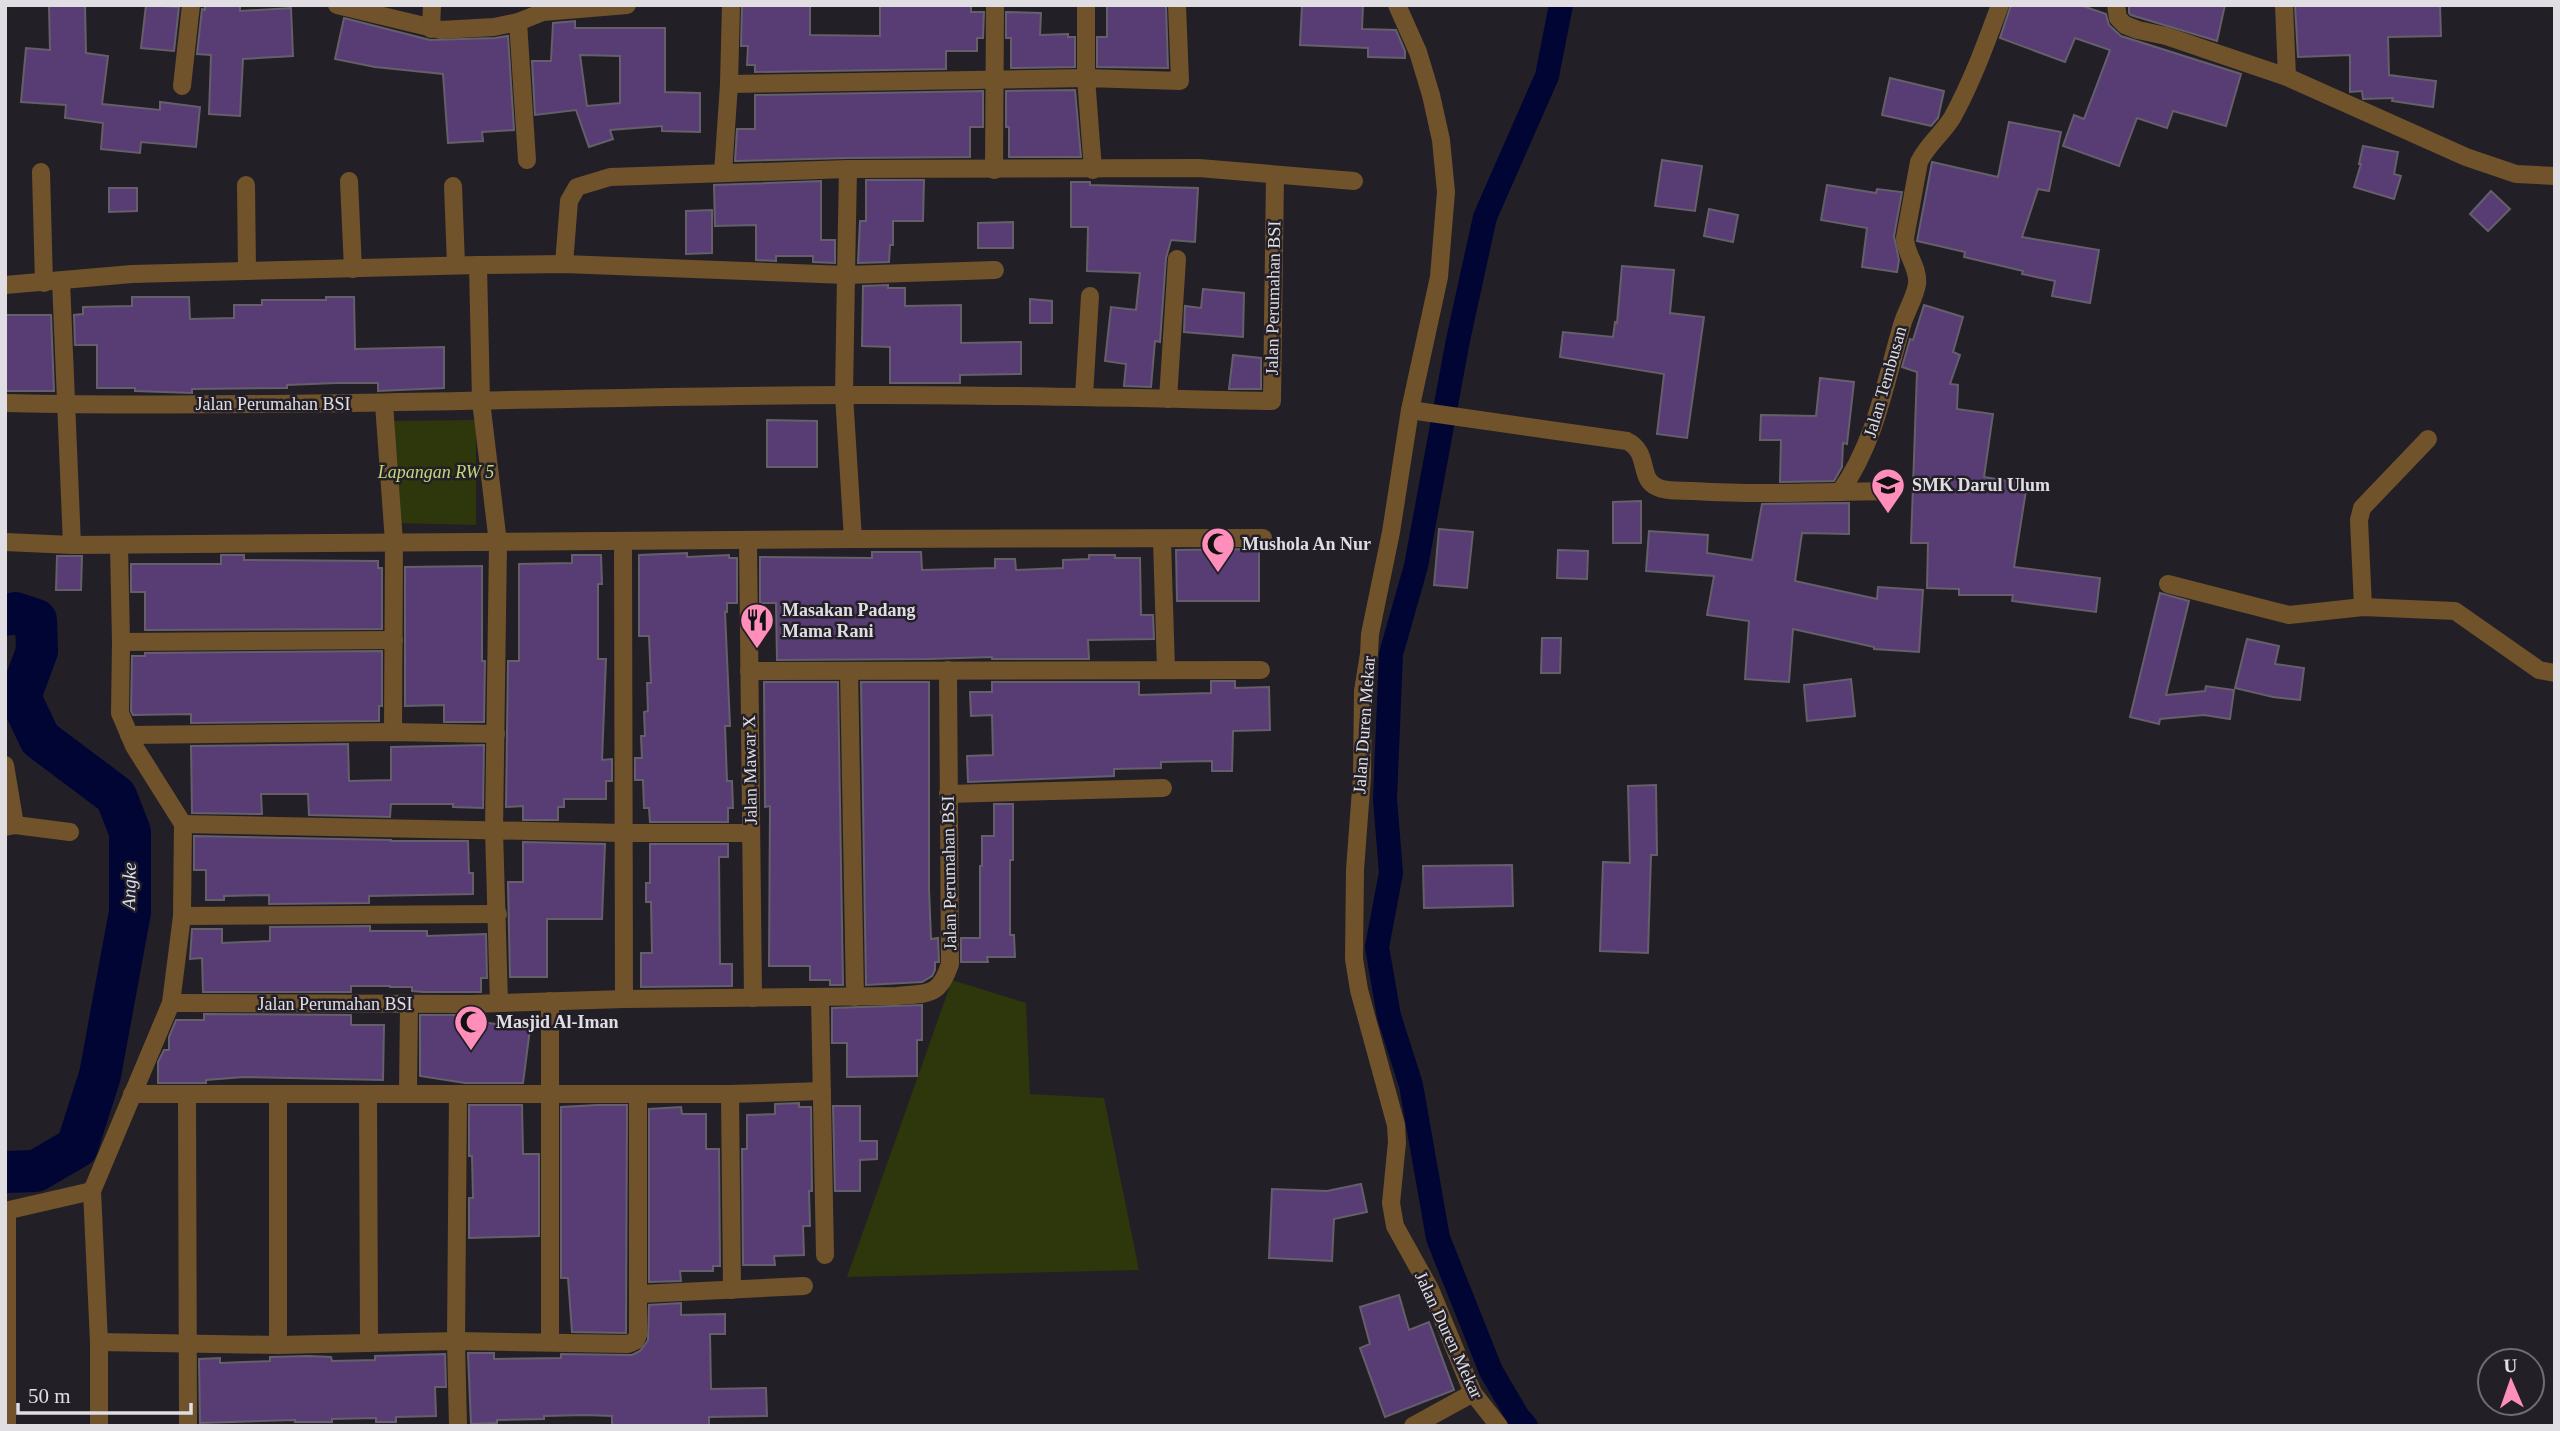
<svg xmlns="http://www.w3.org/2000/svg" width="2560" height="1431" viewBox="0 0 2560 1431" font-family="'Times New Roman',serif">
<style>
.green{fill:#2e360c}
.lines{fill:none;stroke-linecap:round;stroke-linejoin:round}
.canal{stroke:#000534;stroke-width:24}
.river{stroke:#000534;stroke-width:42}
.building{fill:#583d74;stroke:#645f6a;stroke-width:2;fill-rule:evenodd}
.street{stroke:#70532b;stroke-width:18}
.labels{text-anchor:middle;dominant-baseline:central;stroke-width:5;stroke-linejoin:round;paint-order:stroke}
.street-label{font-size:18px;fill:#e0dde3;stroke:#231f27}
.park-label{font-size:18px;font-style:italic;fill:#c3d779;stroke:#231f27}
.poi-label{font-size:18px;font-weight:bold;fill:#e0dde3;stroke:#231f27;text-anchor:start}
.water-label{font-size:19px;font-style:italic;fill:#d8e1f2;stroke:#231f27}
</style>
<rect width="100%" height="100%" fill="#231f27"/>
<g class="green">
<polygon points="476,420 476,525 396,523 394,421"/>
<polygon points="952,980 1026,1003 1030,1094 1104,1098 1139,1270 847,1277"/>
</g>
<g class="lines">
<polyline class="canal" points="1526,1426 1518,1417 1491,1371 1438,1238 1411,1085 1389,1016 1377,947 1391,873 1385,799 1391,654 1416,566 1458,340 1485,217 1547,76 1561,5"/>
<polyline class="river" points="5,615 15,613 36,620 37,651 20,697 40,739 116,796 130,832 130,912 100,1075 77,1147 36,1171 5,1172"/>
</g>
<g class="building">
<polygon points="49,5 85,5 86,53 108,56 102,104 160,110 160,102 200,107 196,147 141,142 140,153 101,149 103,123 65,118 66,105 21,102 26,48 50,50"/>
<polygon points="146,5 179,7 174,51 141,48"/>
<polygon points="240,5 240,11 291,8 293,56 243,59 240,116 209,114 211,55 197,54 202,9 205,10 205,6"/>
<polygon points="742,5 810,5 810,35 880,36 880,5 971,5 971,12 984,12 983,38 977,38 977,51 946,51 946,69 755,72 755,65 747,65 748,46 741,46"/>
<polygon points="1107,5 1166,5 1168,68 1097,67 1097,37 1107,37"/>
<polygon points="1302,5 1363,5 1362,29 1396,30 1405,51 1405,58 1368,57 1368,48 1300,45"/>
<polygon points="2011,5 2080,5 2106,14 2109,25 2121,36 2241,74 2226,126 2173,111 2167,128 2137,118 2119,166 2063,146 2074,115 2084,119 2110,50 2075,38 2065,62 2000,38"/>
<polygon points="2129,5 2225,5 2217,41 2131,15 2129,13"/>
<polygon points="2295,5 2440,5 2441,36 2388,37 2389,75 2436,81 2433,107 2392,101 2393,98 2363,99 2362,91 2350,92 2350,55 2298,57"/>
<polygon points="1006,12 1041,13 1040,35 1068,34 1068,37 1075,37 1075,67 1011,68 1011,38 1006,38"/>
<polygon points="344,18 430,40 495,38 508,36 514,130 482,132 483,141 448,143 443,74 375,67 335,59"/>
<path d="M575 21V28H665V92L700 93V132L662 131V126L610 130 613 139 589 147 576 110 535 115 532 61H551L553 23ZM580 55 620 56V103L587 106Z"/>
<polygon points="1890,78 1944,91 1938,118 1931,126 1882,115"/>
<polygon points="1075,90 1081,157 1009,157 1009,127 1006,127 1006,91"/>
<polygon points="983,91 983,127 970,127 970,157 848,158 735,161 737,129 755,129 755,95"/>
<polygon points="2009,122 2061,132 2049,191 2038,189 2022,237 2099,250 2090,303 2052,296 2055,281 2022,274 2023,271 1964,257 1965,252 1917,241 1932,162 1998,177"/>
<polygon points="2363,146 2398,152 2394,174 2401,176 2394,199 2354,187 2361,164 2359,164"/>
<polygon points="1662,160 1702,166 1695,211 1655,206"/>
<polygon points="866,180 924,180 923,221 893,221 893,245 890,245 889,262 858,263 860,221 866,221"/>
<polygon points="821,181 821,240 835,240 835,263 813,262 813,256 776,256 776,261 756,260 756,225 715,226 714,185"/>
<polygon points="1071,182 1090,182 1090,185 1198,188 1195,242 1171,240 1166,258 1160,342 1155,341 1151,387 1124,386 1126,364 1105,361 1111,307 1136,310 1140,273 1087,271 1088,227 1071,227"/>
<polygon points="1827,185 1876,193 1877,189 1902,192 1894,236 1899,260 1897,272 1862,267 1867,228 1821,220"/>
<polygon points="109,188 137,188 137,211 109,212"/>
<polygon points="2491,191 2510,209 2488,231 2470,214"/>
<polygon points="1709,209 1738,215 1733,242 1704,236"/>
<polygon points="712,210 712,253 686,254 686,211"/>
<polygon points="1013,222 1013,248 978,248 978,223"/>
<polygon points="1622,266 1674,270 1670,313 1704,317 1687,438 1657,434 1664,374 1560,357 1563,332 1613,337 1615,322 1617,323"/>
<polygon points="888,285 888,288 905,288 905,306 961,305 961,343 1021,342 1021,374 960,375 960,383 890,383 890,347 862,346 863,286"/>
<polygon points="1203,289 1244,293 1243,337 1184,332 1185,306 1201,308"/>
<polygon points="132,297 189,297 190,319 234,318 234,305 262,305 262,300 326,300 326,297 354,297 355,349 444,347 444,388 378,391 378,383 336,383 287,385 287,388 192,389 192,393 135,391 135,388 97,388 97,345 75,345 74,315 83,314 83,307 132,306"/>
<polygon points="1030,299 1052,301 1052,323 1030,323"/>
<polygon points="1924,305 1963,317 1953,352 1960,355 1950,384 1958,385 1957,409 1993,414 1984,477 2027,484 2014,567 2100,578 2096,612 2012,601 2013,595 1959,595 1959,589 1927,588 1928,543 1911,543 1917,372 1902,367 1910,339 1913,340"/>
<polygon points="5,315 51,315 54,391 5,391"/>
<polygon points="1233,355 1261,358 1261,389 1229,389"/>
<polygon points="1820,378 1854,382 1847,444 1843,443 1842,467 1834,481 1780,482 1781,440 1760,440 1761,415 1816,416"/>
<polygon points="767,420 817,421 817,467 767,467"/>
<polygon points="1641,501 1641,543 1613,543 1613,502"/>
<polygon points="1849,503 1849,534 1802,533 1795,581 1877,599 1878,587 1923,590 1919,652 1874,649 1874,647 1793,629 1789,682 1745,679 1749,621 1707,615 1714,576 1646,571 1649,531 1708,535 1707,553 1752,560 1762,504"/>
<polygon points="1439,529 1473,532 1467,588 1434,585"/>
<polygon points="1259,549 1259,601 1177,601 1176,550"/>
<polygon points="1558,550 1588,551 1587,579 1557,578"/>
<polygon points="872,552 921,552 922,570 995,568 995,559 1015,559 1016,570 1063,568 1063,560 1089,559 1089,555 1115,555 1115,558 1140,558 1141,615 1153,615 1154,639 1088,640 1089,659 992,659 992,657 929,659 777,660 776,603 760,603 760,557 872,558"/>
<polygon points="687,553 687,557 729,555 729,558 737,558 737,603 727,603 727,612 725,612 730,726 725,726 727,781 732,781 733,808 728,808 728,822 650,822 649,808 644,808 643,780 635,780 635,758 642,758 641,736 645,736 644,712 648,711 647,683 651,683 649,636 639,636 639,555"/>
<polygon points="221,555 244,555 244,560 378,561 378,568 382,568 382,629 145,630 145,592 131,592 131,564 221,564"/>
<polygon points="572,555 601,555 602,584 598,584 598,659 606,659 602,760 612,759 612,781 606,781 606,799 564,799 564,807 558,807 558,820 523,820 523,806 506,807 508,661 519,661 519,564 572,563"/>
<polygon points="57,556 82,556 81,590 56,590"/>
<polygon points="482,566 482,661 485,661 484,722 444,722 444,705 405,706 405,567"/>
<polygon points="2160,593 2189,601 2166,695 2205,691 2206,686 2234,690 2230,719 2204,715 2160,719 2159,724 2130,717"/>
<polygon points="1542,638 1561,638 1560,673 1541,673"/>
<polygon points="2247,639 2279,646 2275,664 2304,668 2300,700 2273,697 2235,688"/>
<polygon points="382,651 382,706 379,706 379,721 191,723 191,714 133,715 131,711 132,656 145,656 145,653"/>
<polygon points="1851,679 1855,716 1807,721 1804,685"/>
<polygon points="1211,681 1235,681 1235,688 1269,687 1270,730 1233,731 1232,771 1212,771 1212,761 1161,762 1161,768 1114,769 1114,776 968,782 967,756 993,755 992,715 971,716 970,692 992,692 992,682 1139,682 1139,695 1211,693"/>
<polygon points="764,682 838,682 843,985 830,985 830,980 810,980 810,966 769,966 770,806 765,807"/>
<polygon points="861,682 929,682 929,889 931,939 938,938 939,962 935,962 935,970 932,976 922,982 866,985"/>
<polygon points="348,744 349,781 391,780 391,747 484,745 483,808 453,807 453,804 391,804 390,817 309,815 308,794 261,794 262,814 192,813 191,746"/>
<polygon points="1656,785 1657,855 1651,855 1648,953 1600,951 1603,862 1630,863 1628,786"/>
<polygon points="994,804 1013,804 1013,860 1010,860 1010,935 1014,935 1015,957 987,957 988,962 961,962 961,938 980,938 980,866 982,866 982,836 994,836"/>
<polygon points="194,836 391,840 391,841 468,841 469,873 473,873 473,894 369,896 369,903 269,904 269,895 224,896 224,900 206,900 206,870 194,870"/>
<polygon points="523,842 605,844 602,919 547,919 547,977 510,977 508,882 523,882"/>
<polygon points="650,844 728,844 728,857 719,857 720,964 732,964 732,986 641,987 641,953 652,953 651,902 646,902 646,883 650,883"/>
<polygon points="1512,865 1513,906 1424,908 1423,866"/>
<polygon points="370,926 370,931 427,931 427,936 486,934 487,978 481,978 481,992 423,992 412,991 412,987 390,987 390,986 351,986 351,992 203,992 202,958 190,959 192,929 222,929 222,943 270,941 270,927"/>
<polygon points="922,1005 922,1040 917,1040 917,1076 847,1077 847,1043 832,1043 832,1008"/>
<polygon points="204,1014 351,1015 351,1025 384,1025 383,1080 244,1077 206,1080 206,1083 158,1083 158,1062 164,1050 169,1050 169,1037 176,1020 204,1020"/>
<polygon points="420,1015 482,1015 482,1022 530,1029 523,1083 465,1083 420,1076"/>
<polygon points="799,1103 799,1107 811,1107 812,1191 809,1191 810,1226 803,1226 804,1255 774,1256 775,1265 743,1265 742,1149 747,1149 747,1115 775,1114 775,1104"/>
<polygon points="469,1105 522,1105 523,1154 539,1154 539,1236 469,1238 469,1198 473,1198 472,1156 469,1156"/>
<polygon points="597,1105 627,1105 626,1333 572,1332 568,1278 561,1278 561,1107"/>
<polygon points="833,1106 860,1106 860,1141 877,1141 877,1159 860,1160 860,1191 835,1191"/>
<polygon points="681,1107 682,1114 706,1114 706,1149 719,1149 720,1266 713,1266 713,1271 680,1271 681,1281 649,1282 649,1109"/>
<polygon points="1361,1184 1367,1212 1334,1219 1332,1261 1269,1258 1272,1189 1327,1191"/>
<polygon points="1399,1295 1409,1330 1429,1322 1454,1390 1385,1417 1360,1348 1370,1344 1360,1307"/>
<polygon points="681,1303 681,1315 725,1314 725,1334 710,1334 711,1389 766,1388 767,1416 709,1417 709,1426 612,1426 612,1416 585,1415 544,1416 544,1419 497,1420 497,1423 471,1424 468,1353 494,1353 494,1359 561,1358 561,1354 632,1355 640,1351 648,1340 649,1305"/>
<polygon points="445,1354 446,1387 435,1387 436,1416 396,1417 396,1422 376,1422 376,1418 332,1419 332,1422 295,1422 295,1420 200,1423 199,1359 220,1358 220,1363 270,1361 270,1357 309,1356 331,1357 332,1361 375,1360 375,1356"/>
</g>
<g class="lines">
<g class="street">
<polyline points="337,5 441,30 494,27 518,22 543,12 627,5"/>
<polyline points="1397,5 1418,52 1431,95 1441,140 1446,192 1439,277 1410,410 1391,532 1370,634 1369,654 1363,691 1362,776 1355,870 1354,959 1359,990 1396,1125 1397,1142 1391,1203 1395,1226 1430,1289 1473,1393 1499,1426"/>
<polyline points="2116,5 2118,18 2125,25 2138,30 2166,36 2287,77 2466,157 2516,174 2555,176"/>
<polyline points="2284,5 2287,77"/>
<polyline points="518,22 527,160"/>
<polyline points="431,29 432,5"/>
<polyline points="729,84 1086,78 1086,5"/>
<polyline points="182,86 191,5"/>
<polyline points="848,169 846,275 995,270"/>
<polyline points="994,170 995,5"/>
<polyline points="1093,170 1086,78 1180,81 1177,5"/>
<polyline points="41,172 44,283"/>
<polyline points="723,173 729,84 731,5"/>
<polyline points="349,181 353,269"/>
<polyline points="246,185 247,271"/>
<polyline points="453,186 456,264"/>
<polyline points="564,264 569,201 577,187 610,177 848,169 1199,168 1354,181"/>
<polyline points="5,285 132,274 478,265 481,401 498,543 494,830 499,1003"/>
<polyline points="1084,396 1090,296"/>
<polyline points="1168,399 1177,259"/>
<path d="M5 403C285 409 565 396 845 395 987 394 1129 398 1272 401L1275 176"/>
<polyline points="384,404 394,542 393,732"/>
<path d="M1410 410 1627 441C1650 452 1638 479 1657 487 1666 492 1683 490 1694 491 1759 495 1825 492 1891 491"/>
<path d="M1840 492C1876 441 1885 383 1902 325 1906 311 1915 298 1917 284 1919 267 1905 254 1905 238L1919 162C1927 145 1942 134 1952 118 1972 82 1986 43 2000 5"/>
<polyline points="853,539 1263,538"/>
<polyline points="1162,540 1166,670"/>
<polyline points="748,541 753,998"/>
<polyline points="5,542 72,545 61,281"/>
<polyline points="623,542 624,999"/>
<polyline points="72,545 853,539 844,395 846,275 564,264 478,265"/>
<polyline points="119,545 121,642 120,713 134,746 183,824"/>
<polyline points="2168,584 2289,615 2363,607 2455,611 2539,670 2555,673"/>
<polyline points="2363,607 2359,520 2362,508 2428,439"/>
<polyline points="121,642 394,640"/>
<polyline points="749,671 1261,670"/>
<polyline points="849,671 855,997"/>
<polyline points="129,735 393,732 496,734"/>
<polyline points="5,765 15,825"/>
<polyline points="948,794 1163,788"/>
<polyline points="183,824 625,833 751,833"/>
<polyline points="5,827 15,825 70,832"/>
<polyline points="182,916 498,914"/>
<polyline points="820,997 825,1255"/>
<polyline points="550,1001 550,1342"/>
<path d="M171 1003 470 1004 624 999 897 996C929 993 939 997 950 964L948 670"/>
<polyline points="408,1093 409,1004"/>
<polyline points="132,1094 730,1094 822,1091"/>
<polyline points="187,1094 188,1426"/>
<polyline points="368,1094 369,1343"/>
<polyline points="458,1094 456,1341 458,1426"/>
<polyline points="730,1094 732,1290"/>
<polyline points="5,1211 92,1191"/>
<polyline points="7,1211 7,1426"/>
<polyline points="640,1294 804,1286"/>
<polyline points="99,1342 278,1345 456,1341 628,1344 635,1341 638,1335 638,1094"/>
<polyline points="278,1345 278,1095"/>
<polyline points="99,1426 99,1342 92,1191 171,1003 182,916 183,824"/>
<polyline points="1413,1426 1473,1393"/>
</g>
</g>
<defs>
<g id="school-pin" transform="scale(1.75)"><path d="M0 17L-7.5 6A9.5 9.5 0 1 1 7.5 6Z" fill="#ff8eba" stroke="#231f27"/><path d="M0-5L7-2L0 1L-7-2ZM-4 1L0 2.5L4 1V4Q0 6-4 4Z" fill="#111"/></g>
<g id="mosque-pin" transform="scale(1.75)"><path d="M0 17L-7.5 6A9.5 9.5 0 1 1 7.5 6Z" fill="#ff8eba" stroke="#231f27"/><path d="M3.5-4.9A6 6 0 1 0 3.5 4.9A5 5 0 1 1 3.5-4.9Z" fill="#111"/></g>
<g id="restaurant-pin" transform="scale(1.75)"><path d="M0 17L-7.5 6A9.5 9.5 0 1 1 7.5 6Z" fill="#ff8eba" stroke="#231f27"/><path d="M-5-6h1v4h1v-4h1v4h1v-4h1v5L-1.5 .5V6h-2V.5L-5-1ZM5-6V6H3V1.5H1.5Q1.5-4 5-6Z" fill="#111"/></g>
</defs>
<g fill-rule="evenodd">
<use href="#school-pin" x="1888" y="485"/>
<use href="#mosque-pin" x="1218" y="544"/>
<use href="#restaurant-pin" x="757" y="620"/>
<use href="#mosque-pin" x="471" y="1022"/>
</g>
<g class="labels">
<g class="street-label">
<text transform="translate(1273 298) rotate(-89)">Jalan Perumahan BSI</text>
<text transform="translate(1885 382) rotate(-74)">Jalan Tembusan</text>
<text x="273" y="404">Jalan Perumahan BSI</text>
<text transform="translate(1364 725) rotate(-86)">Jalan Duren Mekar</text>
<text transform="translate(750 770) rotate(-91)">Jalan Mawar X</text>
<text transform="translate(949 873) rotate(-91)">Jalan Perumahan BSI</text>
<text x="335" y="1004">Jalan Perumahan BSI</text>
<text transform="translate(1449 1335) rotate(65)">Jalan Duren Mekar</text>
</g>
<g class="park-label">
<text x="436" y="472">Lapangan RW 5</text>
</g>
<g class="poi-label">
<text x="1912" y="485">SMK Darul Ulum</text>
<text x="1242" y="544">Mushola An Nur</text>
<text x="782" y="610">Masakan Padang<tspan x="782" dy="21">Mama Rani</tspan></text>
<text x="496" y="1022">Masjid Al-Iman</text>
</g>
<g class="water-label">
<text transform="translate(129 886) rotate(-89)">Angke</text>
</g>
</g>
<rect width="2560" height="1431" fill="none" stroke="#e0dde3" stroke-width="14"/>
<g transform="translate(2511 1382) rotate(358)"><circle r="33" fill="#231f27" stroke="#6f6b72" stroke-width="2"/>
<path d="M0-5L12 26L0 18L-12 26Z" fill="#ff8eba"/>
<text y="-10" font-size="19" font-weight="bold" text-anchor="middle" fill="#e0dde3">U</text>
</g>
<path d="M18 1403v10h173v-10" fill="none" stroke="#e0dde3" stroke-width="3.5"/>
<text x="28" y="1403" font-size="21" fill="#e0dde3" stroke="#231f27" stroke-width="5" paint-order="stroke">50 m</text>
</svg>
